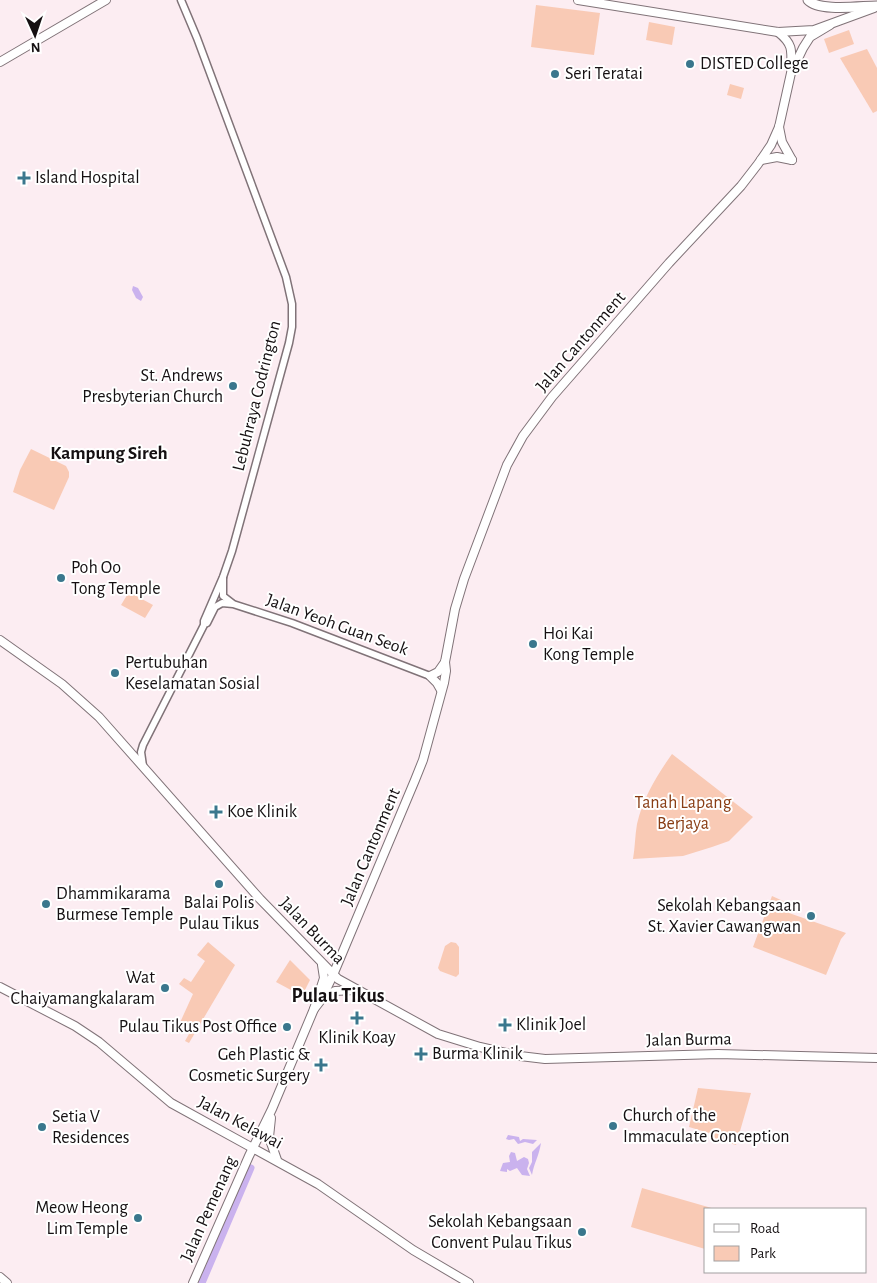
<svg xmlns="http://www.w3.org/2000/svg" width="877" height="1283" viewBox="0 0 877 1283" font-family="'Alegreya Sans',sans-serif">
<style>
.green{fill:#f9cab5}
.water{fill:#cab2ee}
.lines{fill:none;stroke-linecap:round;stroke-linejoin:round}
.canal{stroke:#cab2ee;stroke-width:7}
.tertiary-casing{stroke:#807378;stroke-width:9}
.secondary-casing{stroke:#807378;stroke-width:10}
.primary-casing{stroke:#807378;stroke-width:11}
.tertiary{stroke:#fff;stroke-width:6}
.secondary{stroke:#fff;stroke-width:8}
.primary{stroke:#fff;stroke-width:9}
.poi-dot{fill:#3a778d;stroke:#fff;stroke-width:2}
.labels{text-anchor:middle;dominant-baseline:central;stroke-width:4;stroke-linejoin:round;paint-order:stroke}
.poi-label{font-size:18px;fill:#151012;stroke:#fff;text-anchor:start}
.street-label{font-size:18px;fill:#151012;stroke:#fff}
.park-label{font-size:18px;fill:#893d14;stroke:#fff}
.neighbourhood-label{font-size:19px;font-weight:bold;fill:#151012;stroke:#fff}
.quarter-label{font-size:20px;font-weight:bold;fill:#151012;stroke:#fff}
</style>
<rect width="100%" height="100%" fill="#fcedf2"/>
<g class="green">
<polygon points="536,5 600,13 594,55 531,47"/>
<polygon points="649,22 675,27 672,45 646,40"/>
<polygon points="849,30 854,44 829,53 824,39"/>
<polygon points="867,49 877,68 877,111 873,113 840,58"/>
<polygon points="730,84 744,88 741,99 727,95"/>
<polygon points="31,449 66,466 69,472 69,477 54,510 13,492 20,470"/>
<polygon points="129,592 153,605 145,618 121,605"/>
<path d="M672 754 753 817 729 841 712 847 683 856 633 859C635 848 635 835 637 824 643 798 657 775 672 754Z"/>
<polygon points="772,896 792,905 789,913 846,933 841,939 826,975 753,947"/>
<polygon points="208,942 235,965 189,1043 185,1041 189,1034 178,1027 193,994 179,984 184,978 191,982 205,961 197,955"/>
<polygon points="451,942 456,943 459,947 459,974 456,977 440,971 438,968 445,946"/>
<polygon points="290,960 310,980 302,996 276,982"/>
<polygon points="698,1088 751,1093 736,1145 716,1139 709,1133 689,1127"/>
<polygon points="642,1188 715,1209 706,1209 705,1249 631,1227"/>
</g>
<g class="water">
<polygon points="133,286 138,288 143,297 141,301 136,298 132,290"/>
<polygon points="508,1135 519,1137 520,1141 523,1139 537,1140 533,1144 525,1142 518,1144 514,1139 509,1140 506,1139"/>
<path d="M541 1143C539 1156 534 1163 532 1175L529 1168 532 1162V1152Z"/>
<polygon points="511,1152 515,1153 517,1161 524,1157 528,1159 529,1163 527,1169 530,1176 522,1175 517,1168 510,1171 507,1169 507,1172 500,1171 503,1163 510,1162 509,1156"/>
</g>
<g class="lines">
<polyline class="canal" points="202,1283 251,1168"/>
<g class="tertiary-casing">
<g id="tertiary">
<polyline points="223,578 223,596 232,603"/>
<polyline points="207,623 215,607 222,603 233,604 292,623 430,676"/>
<polyline points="143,766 141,752 143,745 204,625 204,621 223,577 232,551 289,343 292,327 292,304 286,277 197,38 181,0"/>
</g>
</g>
<g class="secondary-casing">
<g id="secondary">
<polyline points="578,0 778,32 814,30 874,8"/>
<path d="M778 32C793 44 792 50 791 69"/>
<polyline points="0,62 106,0"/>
<polyline points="779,127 782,142 792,160"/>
<polyline points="761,160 777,157 792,160"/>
<polyline points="0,640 62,684 99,717 260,899 338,979 438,1034 480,1047 520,1056 545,1059 718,1054 877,1058"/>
<polyline points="441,690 437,683 430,676 438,672 445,662 455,609 464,579 507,465 523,436 552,397 669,263 741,186 758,164 771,145 779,127 791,73 803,48 810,37 830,25"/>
<polyline points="0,987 75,1026 99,1042 171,1103 318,1184 413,1250 469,1283"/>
<polyline points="322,999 335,991 355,990"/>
<polyline points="314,1009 321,1000 333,975 415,780 423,760 444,683 446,671 445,662"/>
<polyline points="271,1118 269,1137 277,1160"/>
<polyline points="0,1277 7,1283"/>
<polyline points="193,1283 249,1156 272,1109 314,1009 324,978 322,965"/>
</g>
</g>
<g class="primary-casing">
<path id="primary" d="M808 0C819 12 861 6 877 6"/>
</g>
<use href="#tertiary" class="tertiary"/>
<use href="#secondary" class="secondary"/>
<use href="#primary" class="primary"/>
</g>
<g class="poi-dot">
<circle cx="690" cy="64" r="5"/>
<circle cx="555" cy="74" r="5"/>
<path d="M21.5 170.5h5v5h5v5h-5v5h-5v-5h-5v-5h5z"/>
<circle cx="233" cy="386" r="5"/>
<circle cx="61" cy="578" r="5"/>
<circle cx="533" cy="644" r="5"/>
<circle cx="115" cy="673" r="5"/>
<path d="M213.5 804.5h5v5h5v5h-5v5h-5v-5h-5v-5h5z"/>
<circle cx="219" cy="884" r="5"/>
<circle cx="46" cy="904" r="5"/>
<circle cx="811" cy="916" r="5"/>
<circle cx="165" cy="988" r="5"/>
<path d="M354.5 1010.5h5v5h5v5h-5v5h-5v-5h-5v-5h5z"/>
<path d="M502.5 1017.5h5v5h5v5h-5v5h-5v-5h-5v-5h5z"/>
<circle cx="287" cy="1027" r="5"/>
<path d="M418.5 1046.5h5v5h5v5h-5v5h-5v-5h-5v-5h5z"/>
<path d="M318.5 1057.5h5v5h5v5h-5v5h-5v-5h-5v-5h5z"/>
<circle cx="613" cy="1126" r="5"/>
<circle cx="42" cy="1127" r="5"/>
<circle cx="138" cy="1218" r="5"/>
<circle cx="582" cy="1232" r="5"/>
</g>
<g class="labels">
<g class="poi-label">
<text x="700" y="64">DISTED College</text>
<text x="565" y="74">Seri Teratai</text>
<text x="35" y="178">Island Hospital</text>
<text x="223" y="376" text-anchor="end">St. Andrews<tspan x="223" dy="21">Presbyterian Church</tspan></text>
<text x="71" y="568">Poh Oo<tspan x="71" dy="21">Tong Temple</tspan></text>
<text x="543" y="634">Hoi Kai<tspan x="543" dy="21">Kong Temple</tspan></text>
<text x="125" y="663">Pertubuhan<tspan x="125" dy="21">Keselamatan Sosial</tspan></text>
<text x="227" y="812">Koe Klinik</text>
<text x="56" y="894">Dhammikarama<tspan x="56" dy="21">Burmese Temple</tspan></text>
<text x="219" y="903" text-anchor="middle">Balai Polis<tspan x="219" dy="21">Pulau Tikus</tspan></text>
<text x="801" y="906" text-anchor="end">Sekolah Kebangsaan<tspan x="801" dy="21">St. Xavier Cawangwan</tspan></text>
<text x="155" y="978" text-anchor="end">Wat<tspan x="155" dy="21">Chaiyamangkalaram</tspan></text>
<text x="516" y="1025">Klinik Joel</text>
<text x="277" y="1027" text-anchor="end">Pulau Tikus Post Office</text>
<text x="357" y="1038" text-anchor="middle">Klinik Koay</text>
<text x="432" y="1054">Burma Klinik</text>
<text x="310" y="1055" text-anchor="end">Geh Plastic &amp;<tspan x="310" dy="21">Cosmetic Surgery</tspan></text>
<text x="623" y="1116">Church of the<tspan x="623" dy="21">Immaculate Conception</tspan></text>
<text x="52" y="1117">Setia V<tspan x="52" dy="21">Residences</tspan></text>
<text x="128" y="1208" text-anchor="end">Meow Heong<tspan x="128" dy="21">Lim Temple</tspan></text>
<text x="572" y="1222" text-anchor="end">Sekolah Kebangsaan<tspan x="572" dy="21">Convent Pulau Tikus</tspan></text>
</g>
<g class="street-label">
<text transform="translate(581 342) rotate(-49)">Jalan Cantonment</text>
<text transform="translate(257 396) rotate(-76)">Lebuhraya Codrington</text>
<text transform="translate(337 625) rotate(20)">Jalan Yeoh Guan Seok</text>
<text transform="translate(371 847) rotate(-67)">Jalan Cantonment</text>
<text transform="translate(312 931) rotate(46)">Jalan Burma</text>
<text transform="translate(689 1040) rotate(-1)">Jalan Burma</text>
<text transform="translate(240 1123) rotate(28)">Jalan Kelawai</text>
<text transform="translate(209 1209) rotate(-66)">Jalan Pemenang</text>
</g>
<g class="park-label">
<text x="683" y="803">Tanah Lapang<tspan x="683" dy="21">Berjaya</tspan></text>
</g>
<g class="neighbourhood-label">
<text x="109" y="453">Kampung Sireh</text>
</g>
<g class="quarter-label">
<text x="338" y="996">Pulau Tikus</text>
</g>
</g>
<rect x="704" y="1208" width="162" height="65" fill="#ffffff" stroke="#a19fa0"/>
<rect x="714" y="1224" width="25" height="8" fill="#ffffff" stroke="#a19fa0"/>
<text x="750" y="1233" font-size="15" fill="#151012">Road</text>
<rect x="714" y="1246" width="25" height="15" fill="#f9cab5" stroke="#a19fa0"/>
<text x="750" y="1258" font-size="15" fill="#151012">Park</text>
<g transform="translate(35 35) rotate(177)" stroke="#ffffff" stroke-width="4" paint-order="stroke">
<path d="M0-4L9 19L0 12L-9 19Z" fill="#151012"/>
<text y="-8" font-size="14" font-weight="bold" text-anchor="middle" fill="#151012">N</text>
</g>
</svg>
